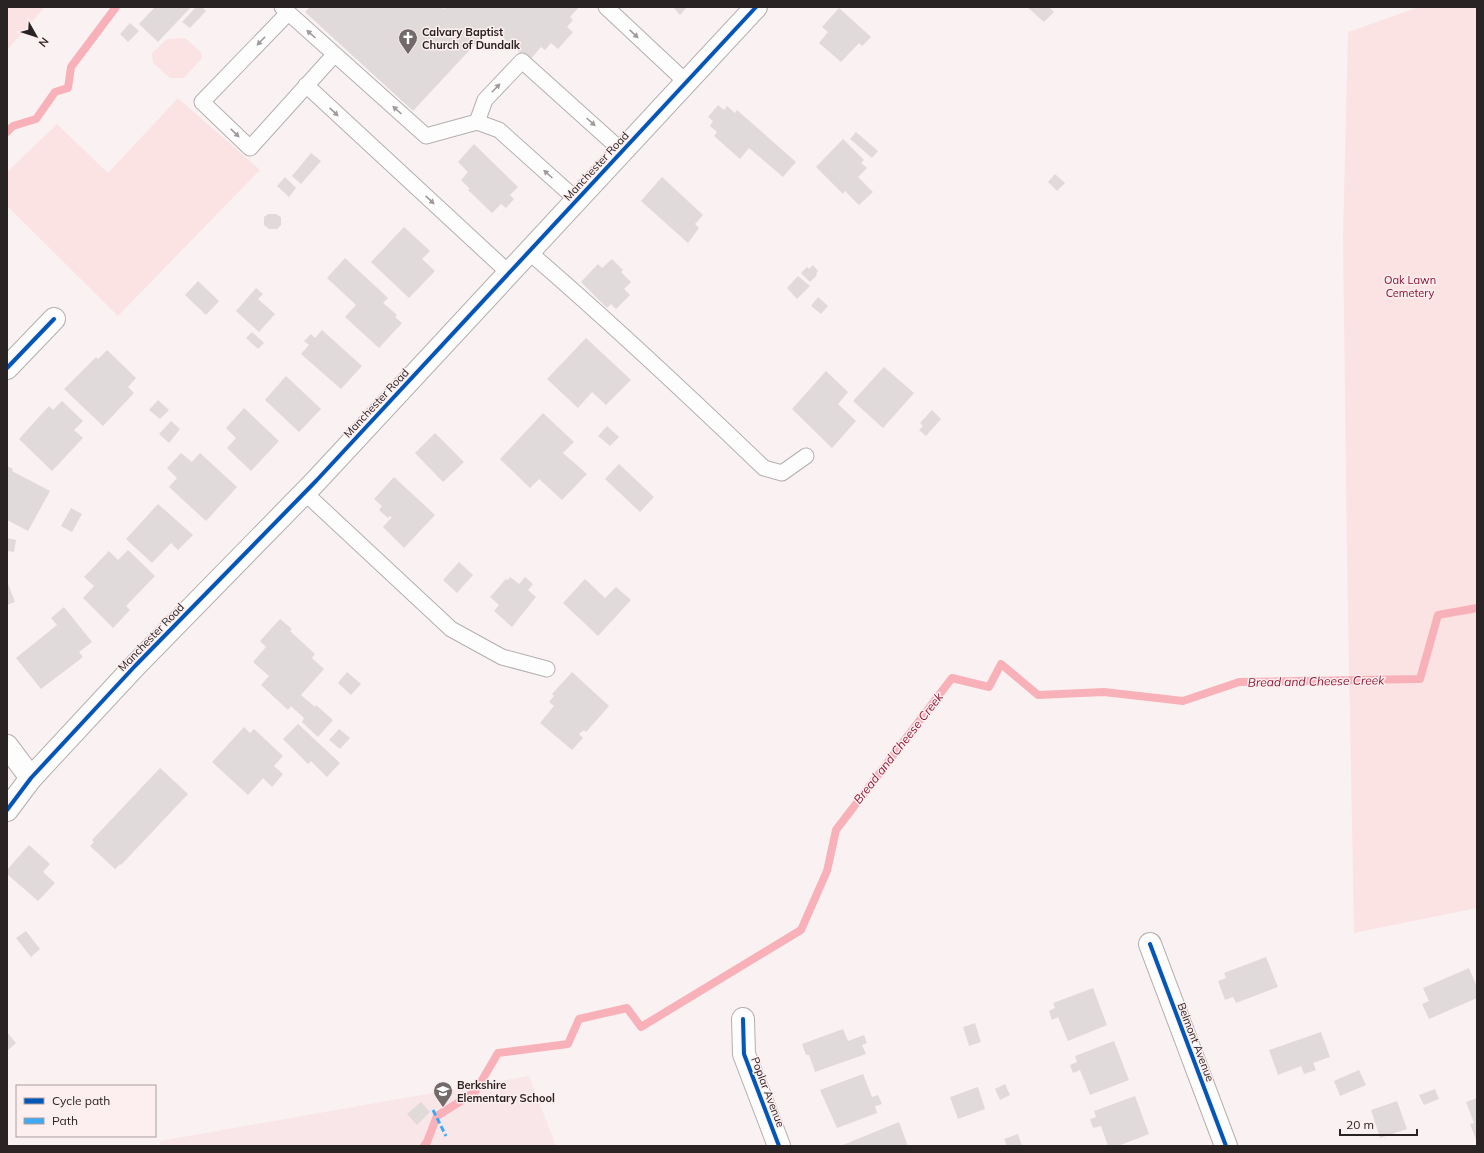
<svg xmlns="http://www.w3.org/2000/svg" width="1484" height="1153" viewBox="0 0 1484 1153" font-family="Mulish,sans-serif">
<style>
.built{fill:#f9e6e8}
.green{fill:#fbe3e4}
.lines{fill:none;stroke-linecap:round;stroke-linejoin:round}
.stream{stroke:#f9b1b9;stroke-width:8}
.building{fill:#e1dada}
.service-casing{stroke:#b5aeaf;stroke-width:17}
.minor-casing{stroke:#b5aeaf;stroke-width:24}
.service{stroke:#fefdfd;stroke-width:15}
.minor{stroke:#fefdfd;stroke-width:22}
.quiet{stroke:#3fa9f5;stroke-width:3;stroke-dasharray:6 3;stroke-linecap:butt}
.cycleway-casing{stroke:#fdeeef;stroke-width:6}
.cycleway{stroke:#0057b8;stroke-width:4}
.oneway{fill:#9f9b9b}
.labels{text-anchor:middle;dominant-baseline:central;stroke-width:3;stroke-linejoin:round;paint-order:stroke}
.poi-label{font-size:11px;font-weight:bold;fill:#2a2323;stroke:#fdeeef;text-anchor:start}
.street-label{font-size:11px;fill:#2a2323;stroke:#fdeeef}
.park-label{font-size:11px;fill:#871232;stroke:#fdeeef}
.water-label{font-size:12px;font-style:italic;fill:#8c1936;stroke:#fdeeef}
</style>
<rect width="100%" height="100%" fill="#faf2f2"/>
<polygon class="built" points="529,1076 556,1146 160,1146 160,1141"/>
<g class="green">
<polygon points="7,7 45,7 7,50"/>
<polygon points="1419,7 1477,7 1477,908 1354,933 1347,561 1343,237 1348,32"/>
<polygon points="185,38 201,52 202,58 184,78 170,78 153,63 152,53 167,39"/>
<polygon points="178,98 260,170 118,316 7,206 7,172 57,124 108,173"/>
</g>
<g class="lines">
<g class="stream">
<polyline points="7,132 13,126 36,119 55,92 68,88 71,67 116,7"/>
<polyline points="424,1146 427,1142 437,1116 475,1092 498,1053 568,1044 579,1019 627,1008 641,1027 801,930 827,871 836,830 952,678 989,687 1001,664 1038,695 1104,692 1183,701 1239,682 1420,679 1438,615 1477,608"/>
</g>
</g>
<g class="building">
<polygon points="155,7 191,7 158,42 139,24"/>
<polygon points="196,7 202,7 206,11 190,28 182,22"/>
<polygon points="310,7 442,7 444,9 446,7 579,7 570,17 573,20 567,27 573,32 558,49 551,43 545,50 541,47 529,61 491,27 413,111 305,12"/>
<polygon points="673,7 687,7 680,15"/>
<polygon points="1027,7 1049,7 1054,12 1044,22"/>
<polygon points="839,8 871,37 862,46 859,43 841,62 819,43 828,32 822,27"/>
<polygon points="130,23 139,31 128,42 120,34"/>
<polygon points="718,105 724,110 727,106 735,113 737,110 796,162 783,177 749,148 740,159 714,136 717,132 710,126 713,121 708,117"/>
<polygon points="856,132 878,151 872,158 850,139"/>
<polygon points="843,139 864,160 861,163 867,168 858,177 873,192 859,205 845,191 843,194 816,167"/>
<polygon points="474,144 518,187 510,195 514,199 506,208 501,204 492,213 468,190 470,189 461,180 468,172 458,162"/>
<polygon points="311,153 321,161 301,184 292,176"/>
<polygon points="1055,174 1065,183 1057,191 1048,182"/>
<polygon points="285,177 296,188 289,197 277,186"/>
<polygon points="662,177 703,215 695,224 699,228 688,243 641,201"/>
<polygon points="268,214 276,214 281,217 281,225 277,229 269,229 264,225 264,217"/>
<polygon points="404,227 430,251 422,259 435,271 409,298 371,262"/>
<polygon points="345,258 388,298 383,303 397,315 395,317 402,323 379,348 345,317 356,305 327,278"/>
<polygon points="612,259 623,270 621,272 631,282 624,289 630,295 616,309 611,304 607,308 581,282 598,264 602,268"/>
<polygon points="813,265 818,271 816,274 817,275 810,282 801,273 807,267 809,269"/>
<polygon points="798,276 810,286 797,299 787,288"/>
<polygon points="198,281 219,301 206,315 185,295"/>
<polygon points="256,288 263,294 258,299 275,314 259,332 236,311"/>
<polygon points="818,297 828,306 821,314 811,306"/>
<polygon points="322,330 362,366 341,389 301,354 309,345 304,341 311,334 315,338"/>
<polygon points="252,332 264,343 258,349 246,338"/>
<polygon points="586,338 631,380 606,405 592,392 578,408 547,379"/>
<polygon points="107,350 136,378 128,387 134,393 103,426 64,389 96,357 98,359"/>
<polygon points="884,367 914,393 883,428 853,401"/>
<polygon points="826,371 848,392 838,404 856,421 832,448 792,409"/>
<polygon points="286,376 321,409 299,432 265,400"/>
<polygon points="158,400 169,410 160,419 149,410"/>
<polygon points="62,401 83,421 74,430 83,438 52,471 19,439 49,406 53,410"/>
<polygon points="244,408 279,441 251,471 227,448 236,438 226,428"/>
<polygon points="932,410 941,419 926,436 919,430 923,426 920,423"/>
<polygon points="543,413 574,442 563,453 587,474 562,500 539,479 530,488 500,459"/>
<polygon points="171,421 180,429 169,443 159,434"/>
<polygon points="607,426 619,437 610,446 598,436"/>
<polygon points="435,433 464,462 443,482 415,453"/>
<polygon points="181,453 192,462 200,453 237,487 206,521 169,487 177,478 167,468"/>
<polygon points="619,464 654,497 640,512 605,479"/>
<polygon points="7,466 13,469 12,471 50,491 28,531 7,520"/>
<polygon points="394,477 435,515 404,548 383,527 392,517 390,516 388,518 379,510 382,506 374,499"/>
<polygon points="158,504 193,535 178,550 171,543 152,563 126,539"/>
<polygon points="71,508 82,514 72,532 61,526"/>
<polygon points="7,538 16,540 14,552 7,551"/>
<polygon points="128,550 155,576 126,606 130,610 113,628 83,598 94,586 84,577 109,551 118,560"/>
<polygon points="459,562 473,575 457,593 443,580"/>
<polygon points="510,577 519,584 525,577 533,584 528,590 536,597 512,627 494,611 499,605 490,597 506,579 508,580"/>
<polygon points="585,579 605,598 616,587 631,600 598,636 563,603"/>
<polygon points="7,581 15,602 7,605"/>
<polygon points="64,607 92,642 79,652 83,657 41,689 16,658 57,625 51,618"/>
<polygon points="280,619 292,629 290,631 315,654 312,658 324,669 301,695 315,707 316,705 333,720 318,737 302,722 304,718 291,706 288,710 261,685 269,676 253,662 266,647 260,641"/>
<polygon points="347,672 361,684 351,695 338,683"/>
<polygon points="572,672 609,706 586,732 584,730 579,734 583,738 572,750 540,723 554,706 549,702 554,696 552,694"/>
<polygon points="298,724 340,763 327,777 311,761 308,764 283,739"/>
<polygon points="244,727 250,733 254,729 283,756 274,766 283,774 272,787 263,778 248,795 212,762"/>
<polygon points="339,729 350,738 340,749 329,740"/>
<polygon points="160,768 188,794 121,865 120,864 115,869 90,846 94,842 92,840"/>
<polygon points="29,845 50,864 43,872 55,883 38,901 7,874 7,870"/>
<polygon points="26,931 40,949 31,957 16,938"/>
<polygon points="1266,957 1278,987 1236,1003 1233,997 1225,1000 1218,981 1226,978 1224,973"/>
<polygon points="1469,968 1477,987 1477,998 1429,1019 1422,1004 1429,1001 1423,988"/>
<polygon points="1093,988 1107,1025 1068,1041 1058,1017 1052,1020 1049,1011 1055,1008 1053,1003"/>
<polygon points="975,1023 981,1042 969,1046 963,1027"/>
<polygon points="843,1029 848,1041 864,1035 867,1043 862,1045 866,1054 815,1072 809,1055 806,1055 802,1044"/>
<polygon points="7,1032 16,1043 7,1051"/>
<polygon points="1321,1032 1330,1057 1313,1063 1316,1070 1304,1074 1301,1066 1278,1075 1269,1050"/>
<polygon points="1114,1041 1129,1080 1090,1095 1080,1070 1073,1073 1070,1065 1077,1062 1075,1056"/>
<polygon points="1359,1070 1366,1085 1340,1096 1334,1081"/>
<polygon points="863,1074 872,1097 878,1095 882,1104 875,1106 877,1113 837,1128 820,1090"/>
<polygon points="1005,1084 1010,1095 1000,1100 995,1089"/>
<polygon points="978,1087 985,1109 958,1119 950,1097"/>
<polygon points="1435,1089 1439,1099 1424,1105 1419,1095"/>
<polygon points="1135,1096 1149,1134 1118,1146 1108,1146 1101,1126 1093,1128 1090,1119 1096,1117 1094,1111"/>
<polygon points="1477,1098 1477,1142 1470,1124 1474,1123 1466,1102"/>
<polygon points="1397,1101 1407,1129 1380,1138 1371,1110"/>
<polygon points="421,1102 430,1112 417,1125 407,1114"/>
<polygon points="899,1122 908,1146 843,1146 843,1145"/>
<polygon points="1018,1134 1022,1146 1007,1146 1004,1139"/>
</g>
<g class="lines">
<g class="service-casing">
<g id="service">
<polyline points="282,7 426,136 477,122 499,130 577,200"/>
<polyline points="606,7 686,82"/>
<polyline points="288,13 202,102 250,148 334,55"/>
<polyline points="306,85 509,273"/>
<polyline points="477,122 485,100 522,61 622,151"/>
<path d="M529 252C609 321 687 394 764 468L782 473 806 456"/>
<polyline points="304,492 451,629 502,657 547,669"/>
</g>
</g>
<g class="minor-casing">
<g id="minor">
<polyline points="7,368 54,319"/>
<polyline points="7,746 31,778"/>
<polyline points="7,810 31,778 135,666 316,481 756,7"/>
<polyline points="1150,944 1226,1146"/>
<polyline points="743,1019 744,1054 779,1146"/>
</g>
</g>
<use href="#service" class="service"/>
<use href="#minor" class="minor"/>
<polyline class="quiet" points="433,1110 446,1136"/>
<g class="cycleway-casing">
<g id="cycleway">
<polyline points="7,368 54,319"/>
<polyline points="7,810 31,778 135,666 316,481 756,7"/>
<polyline points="1150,944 1226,1146"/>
<polyline points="743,1019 744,1054 779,1146"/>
</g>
</g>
<use href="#cycleway" class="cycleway"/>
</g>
<defs><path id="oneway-solid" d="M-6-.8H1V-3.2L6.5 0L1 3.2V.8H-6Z"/></defs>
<g class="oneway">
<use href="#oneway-solid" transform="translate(311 34) rotate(-138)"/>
<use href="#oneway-solid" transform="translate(634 34) rotate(43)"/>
<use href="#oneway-solid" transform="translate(261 41) rotate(134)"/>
<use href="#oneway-solid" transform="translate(496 88) rotate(-46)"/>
<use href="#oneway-solid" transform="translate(397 110) rotate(-138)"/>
<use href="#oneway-solid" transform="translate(334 112) rotate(43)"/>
<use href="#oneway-solid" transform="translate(591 122) rotate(42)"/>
<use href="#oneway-solid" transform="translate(235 133) rotate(44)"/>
<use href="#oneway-solid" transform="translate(548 174) rotate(-138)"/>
<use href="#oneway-solid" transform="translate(430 200) rotate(43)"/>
</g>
<defs>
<g id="church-pin" transform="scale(1)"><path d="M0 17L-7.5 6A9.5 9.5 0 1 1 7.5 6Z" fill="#736b6b" stroke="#fdeeef"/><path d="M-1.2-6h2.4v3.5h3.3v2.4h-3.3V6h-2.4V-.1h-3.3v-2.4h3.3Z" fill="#fff"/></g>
<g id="school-pin" transform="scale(1)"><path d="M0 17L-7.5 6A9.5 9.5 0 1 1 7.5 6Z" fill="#736b6b" stroke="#fdeeef"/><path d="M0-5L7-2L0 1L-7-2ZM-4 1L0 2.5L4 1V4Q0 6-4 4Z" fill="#fff"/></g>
</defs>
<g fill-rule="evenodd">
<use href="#church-pin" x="408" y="38"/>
<use href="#school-pin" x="443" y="1091"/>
</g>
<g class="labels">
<g class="poi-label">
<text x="422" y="32">Calvary Baptist<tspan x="422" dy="13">Church of Dundalk</tspan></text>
<text x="457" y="1085">Berkshire<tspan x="457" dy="13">Elementary School</tspan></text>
</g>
<g class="street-label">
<text transform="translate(596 166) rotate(-47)">Manchester Road</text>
<text transform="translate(376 403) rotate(-47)">Manchester Road</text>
<text transform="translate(151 637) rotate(-46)">Manchester Road</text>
<text transform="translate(1196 1042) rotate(69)">Belmont Avenue</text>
<text transform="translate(768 1092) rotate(69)">Poplar Avenue</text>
</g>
<g class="park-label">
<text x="1410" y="280">Oak Lawn<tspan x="1410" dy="13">Cemetery</tspan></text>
</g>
<g class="water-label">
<text transform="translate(1316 681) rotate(-1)">Bread and Cheese Creek</text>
<text transform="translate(898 748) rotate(-52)">Bread and Cheese Creek</text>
</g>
</g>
<rect width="1484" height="1153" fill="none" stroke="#2a2323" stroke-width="16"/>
<rect x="16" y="1085" width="140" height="52" fill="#fdeeef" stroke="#a99d9d"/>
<rect x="24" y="1098" width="20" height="6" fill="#0057b8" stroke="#a99d9d"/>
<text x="52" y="1105" font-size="12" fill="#2a2323">Cycle path</text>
<rect x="24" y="1118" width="20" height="6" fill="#3fa9f5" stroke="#a99d9d"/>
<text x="52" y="1125" font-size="12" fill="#2a2323">Path</text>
<g transform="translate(36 36) rotate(129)" stroke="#fdeeef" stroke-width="3" paint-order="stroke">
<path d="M0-3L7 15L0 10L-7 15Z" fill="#2a2323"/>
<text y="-6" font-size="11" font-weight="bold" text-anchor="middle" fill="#2a2323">N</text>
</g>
<path d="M1340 1129v6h77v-6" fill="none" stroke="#2a2323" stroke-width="2"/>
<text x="1346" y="1129" font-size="12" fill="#2a2323" stroke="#fdeeef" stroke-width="3" paint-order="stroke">20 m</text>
</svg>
